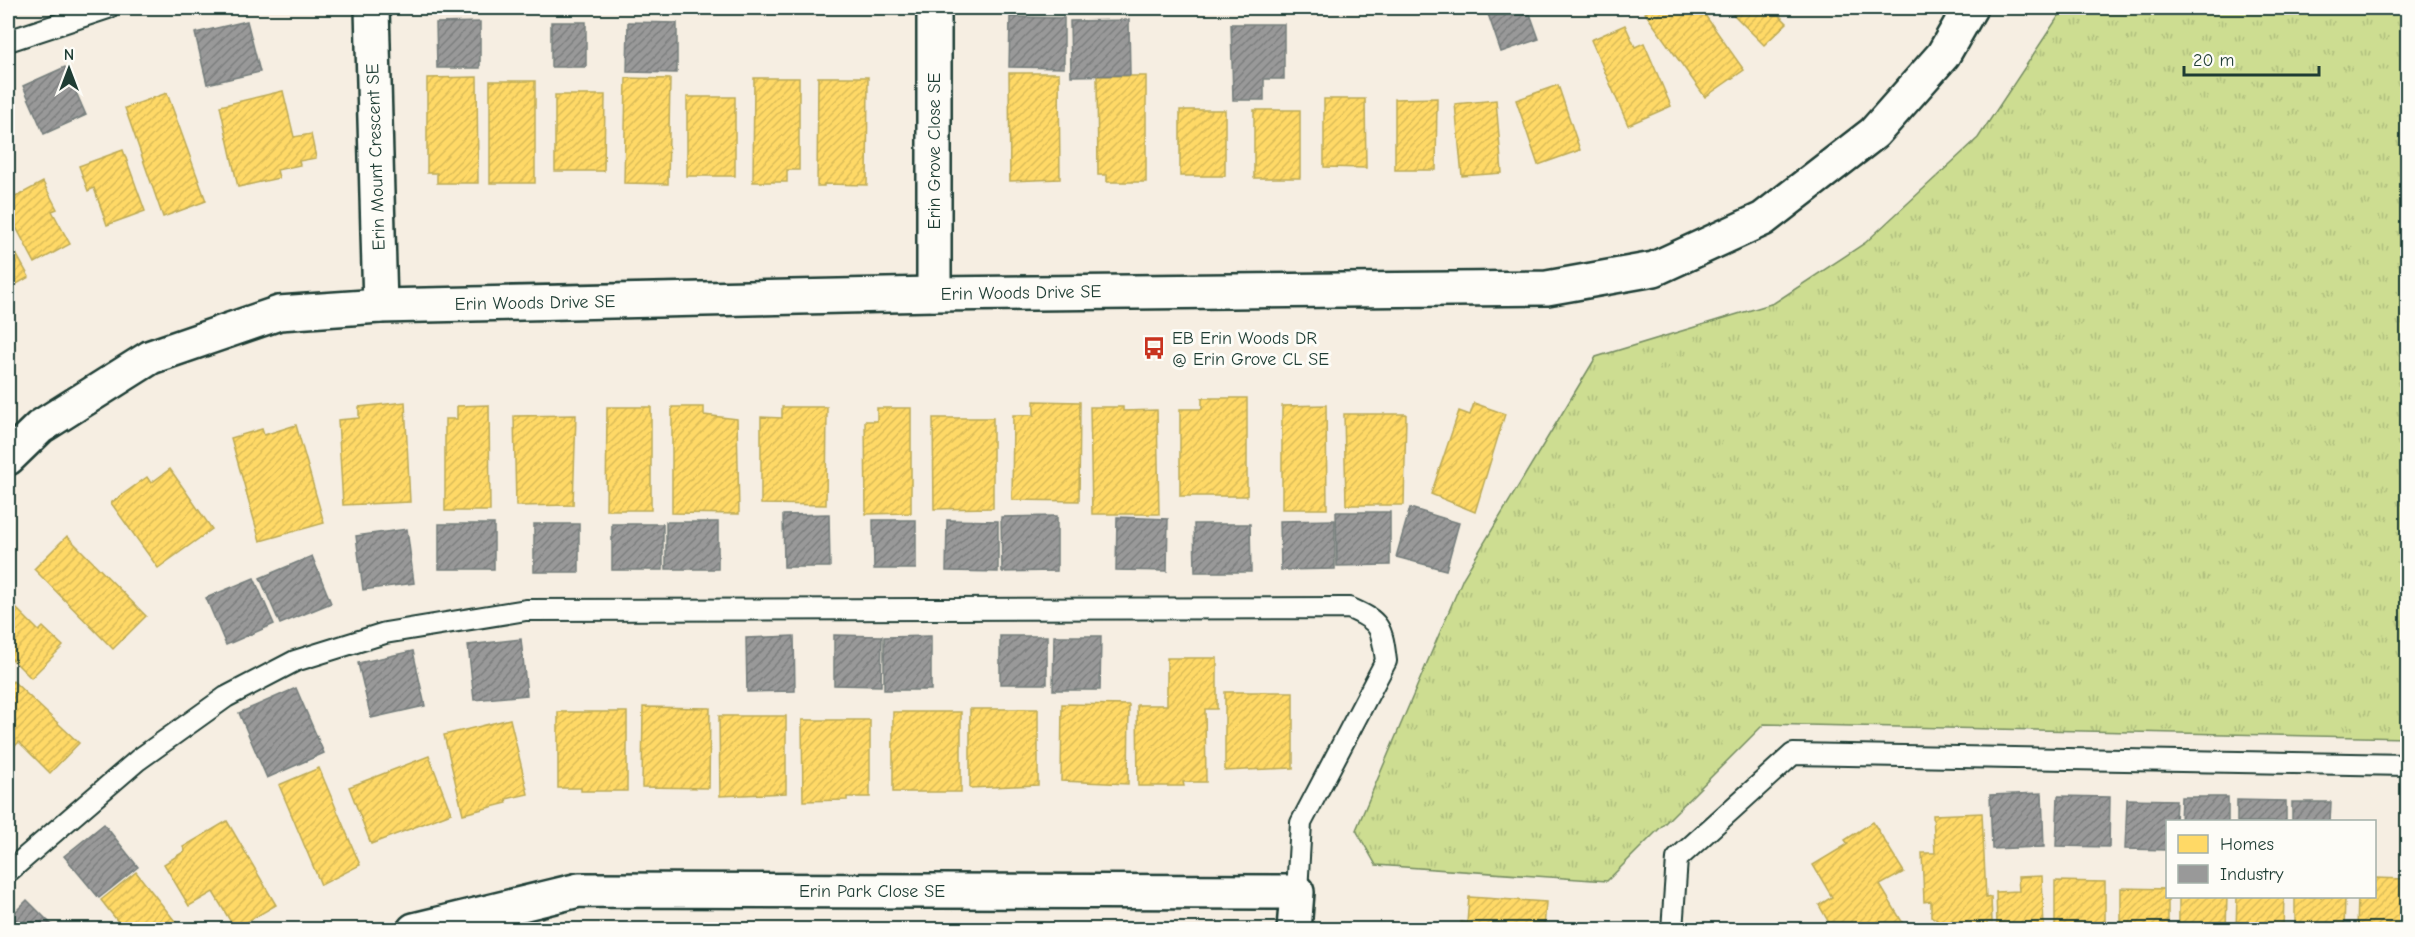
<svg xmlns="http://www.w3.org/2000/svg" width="2415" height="937" viewBox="0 0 2415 937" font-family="'Comic Neue',sans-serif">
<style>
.park{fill:url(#park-tufts);stroke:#768d62;stroke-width:1.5}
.homes{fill:url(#homes-hatch);stroke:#bcaa57;stroke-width:1.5}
.industry{fill:url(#industry-hatch);stroke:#747d7b;stroke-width:1.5}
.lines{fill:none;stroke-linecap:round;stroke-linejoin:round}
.lane-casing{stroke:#1f3d34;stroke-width:24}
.street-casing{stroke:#1f3d34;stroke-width:38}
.secondary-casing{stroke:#1f3d34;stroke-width:38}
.lane{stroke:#fdfcf7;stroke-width:20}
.street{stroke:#fdfcf7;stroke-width:33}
.secondary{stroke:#fdfcf7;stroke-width:33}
.labels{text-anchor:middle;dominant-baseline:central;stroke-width:6;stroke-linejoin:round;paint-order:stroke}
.street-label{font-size:18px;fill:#1f3d34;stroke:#fdfcf7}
.poi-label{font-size:18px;fill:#1f3d34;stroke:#fdfcf7;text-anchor:start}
</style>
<defs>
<pattern id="park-tufts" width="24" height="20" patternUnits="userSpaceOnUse" patternTransform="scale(1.5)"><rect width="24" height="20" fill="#cddd91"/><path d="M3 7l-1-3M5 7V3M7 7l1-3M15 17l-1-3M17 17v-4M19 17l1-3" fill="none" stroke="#b0bf7e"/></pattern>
<pattern id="homes-hatch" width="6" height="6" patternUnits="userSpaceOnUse" patternTransform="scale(1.5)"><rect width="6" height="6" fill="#ffd966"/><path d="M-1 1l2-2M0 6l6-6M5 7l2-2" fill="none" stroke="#dabb59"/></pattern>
<pattern id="industry-hatch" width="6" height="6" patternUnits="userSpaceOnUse" patternTransform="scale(1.5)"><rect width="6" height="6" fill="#999"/><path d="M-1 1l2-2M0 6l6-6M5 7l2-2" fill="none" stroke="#7c7e7e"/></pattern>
</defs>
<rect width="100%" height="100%" fill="#f6eee2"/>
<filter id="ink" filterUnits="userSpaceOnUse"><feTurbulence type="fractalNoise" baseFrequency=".0167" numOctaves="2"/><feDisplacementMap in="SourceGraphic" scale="12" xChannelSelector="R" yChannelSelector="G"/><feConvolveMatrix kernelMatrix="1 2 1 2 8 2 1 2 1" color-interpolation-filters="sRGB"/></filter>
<g filter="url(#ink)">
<polygon class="park" points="2064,8 2407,8 2407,738 1764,724 1607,881 1376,865 1356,830 1463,578 1596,357 1774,303 1865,243 1978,138"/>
<g class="homes">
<polygon points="1653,8 1700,8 1744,70 1705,97 1645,13"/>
<polygon points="1727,8 1772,8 1787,23 1764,45"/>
<polygon points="1625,25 1635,47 1644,43 1671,106 1628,125 1591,40"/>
<polygon points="1009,73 1059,73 1060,179 1010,181"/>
<polygon points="1097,76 1146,76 1146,182 1107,182 1107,175 1098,175"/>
<polygon points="477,77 478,183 437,183 437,173 427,173 427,78"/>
<polygon points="818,77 868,77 867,185 824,184 824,186 817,186"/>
<polygon points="626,78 670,79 668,184 624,183"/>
<polygon points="754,78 799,78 799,170 787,170 787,182 753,182"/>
<rect x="490" y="81" width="45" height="102"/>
<polygon points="1558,85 1580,150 1538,165 1516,100"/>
<polygon points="283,91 294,137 311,134 316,158 299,161 300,165 277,170 279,178 238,187 220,106"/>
<polygon points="167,93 206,201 163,217 125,108"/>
<polygon points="555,95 605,95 604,171 555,171"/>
<rect x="687" y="97" width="48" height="79"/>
<polygon points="1437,98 1436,170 1395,170 1395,99"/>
<polygon points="1324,99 1365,99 1366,168 1324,167"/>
<polygon points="1496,100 1502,173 1462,176 1455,104"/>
<rect x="1180" y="110" width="45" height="66"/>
<rect x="1254" y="110" width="46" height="68"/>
<polygon points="123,150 145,211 107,225 94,188 88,191 79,166"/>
<polygon points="43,182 57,209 52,211 70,244 35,263 8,212 8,201"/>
<polygon points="8,239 29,277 8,289"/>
<polygon points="1202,398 1247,398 1247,496 1180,496 1180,409 1202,409"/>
<polygon points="1034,401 1080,402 1079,501 1012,500 1013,415 1034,415"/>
<polygon points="405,402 410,502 343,505 338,420 359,418 359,407"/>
<polygon points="1474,403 1505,414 1475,512 1431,494 1459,411 1470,415"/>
<polygon points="489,405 490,511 445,511 445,419 457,419 457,406"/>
<polygon points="1326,405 1327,509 1282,509 1282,406"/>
<polygon points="607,407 651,407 651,510 606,510"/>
<polygon points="672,407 704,407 704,415 737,419 739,514 672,513"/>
<polygon points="782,407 827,407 826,505 761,504 761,417 782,418"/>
<polygon points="1090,407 1123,407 1123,411 1157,410 1159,514 1092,514"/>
<polygon points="877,408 911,408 911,513 866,514 865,421 877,421"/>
<polygon points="1344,414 1406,414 1404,505 1346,505"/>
<polygon points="576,415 573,505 516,506 514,416"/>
<polygon points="933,418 993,418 993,508 934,509"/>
<polygon points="296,425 324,523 260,541 231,438 262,429 264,435"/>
<polygon points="170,469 212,529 158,568 111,503 147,477 151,483"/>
<polygon points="67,536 146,616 113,649 34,569"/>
<polygon points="11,603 39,631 43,627 63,646 31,678 8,655 8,607"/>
<polygon points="1167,658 1217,658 1217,709 1205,709 1206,782 1183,782 1184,786 1138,786 1137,705 1167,705"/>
<polygon points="13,681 79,743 50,773 19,742 11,750 8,747 8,683 10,685"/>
<polygon points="1225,692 1293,692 1293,768 1225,771"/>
<polygon points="1062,704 1129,705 1128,784 1061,781"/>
<polygon points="643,707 710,708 709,788 642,787"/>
<polygon points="970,709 1038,709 1038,785 970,788"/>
<polygon points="558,712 627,712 627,791 581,791 581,788 558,788"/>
<rect x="893" y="712" width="68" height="80"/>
<polygon points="719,716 786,716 786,793 720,796"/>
<polygon points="510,719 528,794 506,799 507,803 463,814 444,735"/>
<polygon points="802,720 870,720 870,797 847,797 847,800 803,801"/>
<polygon points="429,756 451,813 371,844 349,787"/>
<polygon points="319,768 360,865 321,885 279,785"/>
<polygon points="1982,813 1986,898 1991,897 1992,922 1987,922 1987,930 1938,930 1937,920 1931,916 1931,901 1924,902 1922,853 1935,853 1933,815"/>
<polygon points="227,821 276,905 235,929 213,892 189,906 164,864 185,851 183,847"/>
<polygon points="1873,822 1904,872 1880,885 1907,930 1833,930 1819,905 1832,897 1813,865 1848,844 1845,840"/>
<polygon points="136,872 182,930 121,930 123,928 101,900"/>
<polygon points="2042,876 2044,930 1991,930 1991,925 1997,925 1996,892 2019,891 2018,877"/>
<polygon points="2374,878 2407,879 2406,930 2357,930 2358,896 2374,896"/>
<polygon points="2055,881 2105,882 2105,930 2055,930"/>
<polygon points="2121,888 2168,889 2168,930 2121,930"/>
<polygon points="2179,896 2227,896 2226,930 2179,930"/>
<polygon points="2237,896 2284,896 2283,930 2236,930"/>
<polygon points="1469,897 1546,902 1544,930 1461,930 1461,922 1467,923"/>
<polygon points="2295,897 2345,897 2344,930 2295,930"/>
</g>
<g class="industry">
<polygon points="1486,8 1528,8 1539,39 1501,52"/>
<polygon points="1010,17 1064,18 1064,68 1009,67"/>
<polygon points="1129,20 1130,75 1071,76 1070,21"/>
<polygon points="247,21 260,72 207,84 195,33"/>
<polygon points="480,22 480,68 437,68 436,23"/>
<rect x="551" y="22" width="35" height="45"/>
<polygon points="628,22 677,23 677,73 627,72"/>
<polygon points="1231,24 1284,24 1284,79 1264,79 1264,100 1233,100"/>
<polygon points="65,67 86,115 44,134 23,86"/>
<polygon points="1410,508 1459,523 1446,570 1396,557"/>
<polygon points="1336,512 1390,512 1390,565 1337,566"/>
<polygon points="829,514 830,567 784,567 783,515"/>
<polygon points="1057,516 1057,571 1002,572 1001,517"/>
<polygon points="1117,517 1168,519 1167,571 1116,570"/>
<polygon points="873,520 916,520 916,569 874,569"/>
<polygon points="947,520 998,521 998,572 946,571"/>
<polygon points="1335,520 1335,569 1281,570 1280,521"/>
<rect x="666" y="522" width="52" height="47"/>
<rect x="439" y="524" width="55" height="45"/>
<rect x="534" y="524" width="45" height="48"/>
<rect x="612" y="524" width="51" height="46"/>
<polygon points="1194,524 1250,524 1251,572 1195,572"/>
<polygon points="407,529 414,583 363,590 356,536"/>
<polygon points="312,556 331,603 280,624 260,578"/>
<polygon points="254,578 274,624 226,645 206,598"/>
<polygon points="834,635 882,636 881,686 834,685"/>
<polygon points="794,636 795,691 747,692 746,638"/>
<polygon points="931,636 931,690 884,690 884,637"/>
<rect x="1000" y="636" width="47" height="48"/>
<polygon points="1054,636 1101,636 1100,690 1053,690"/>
<polygon points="521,639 527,695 474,700 468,645"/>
<polygon points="413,651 425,706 371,718 358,663"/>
<polygon points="296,688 324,753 267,778 239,713"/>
<polygon points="2042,793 2044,847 1992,849 1990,795"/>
<polygon points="2058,796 2110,797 2109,847 2056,846"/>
<polygon points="2181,797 2228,797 2228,822 2180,822"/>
<polygon points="2127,799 2176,800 2175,822 2168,822 2168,850 2125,849"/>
<polygon points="2237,800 2286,801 2286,822 2237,822"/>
<polygon points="2292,802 2331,802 2330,822 2292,822"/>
<polygon points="104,824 138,867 99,898 64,856"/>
<polygon points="27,900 57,930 8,930 8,919"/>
<polygon points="1569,924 1626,927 1626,930 1569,930"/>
</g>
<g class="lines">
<g class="lane-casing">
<g id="lane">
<polyline points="8,41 108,8"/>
<path d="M8 872 138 760 226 697 295 661 385 633 526 610 1349 608C1380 621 1382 627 1386 661L1301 823 1297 892"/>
<polyline points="1672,930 1677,859 1793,754 2408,765"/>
</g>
</g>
<g class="street-casing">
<g id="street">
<polyline points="372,8 380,306"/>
<polyline points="934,8 934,294"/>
<polyline points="414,930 579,890 1297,892 1294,930"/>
</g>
</g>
<g class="secondary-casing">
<polyline id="secondary" points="8,458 40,427 151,357 279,313 380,306 934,294 1547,288 1654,269 1763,219 1874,133 1943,55 1970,8"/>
</g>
<use href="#lane" class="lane"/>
<use href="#street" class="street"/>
<use href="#secondary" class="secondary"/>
</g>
</g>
<defs>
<g id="bus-bare" transform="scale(1.8)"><path d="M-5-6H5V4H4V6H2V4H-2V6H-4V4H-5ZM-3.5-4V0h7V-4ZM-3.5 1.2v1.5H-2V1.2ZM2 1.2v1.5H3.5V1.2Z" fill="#c8321e" stroke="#fdfcf7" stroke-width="2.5" paint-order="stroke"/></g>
</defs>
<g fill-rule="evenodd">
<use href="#bus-bare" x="1154" y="348"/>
</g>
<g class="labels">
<g class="street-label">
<text transform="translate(934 151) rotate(-90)">Erin Grove Close SE</text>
<text transform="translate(376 157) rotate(-92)">Erin Mount Crescent SE</text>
<text transform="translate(1021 293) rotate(-1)">Erin Woods Drive SE</text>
<text transform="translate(535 303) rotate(-1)">Erin Woods Drive SE</text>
<text x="872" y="891">Erin Park Close SE</text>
</g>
<g class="poi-label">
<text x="1172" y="338">EB Erin Woods DR<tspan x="1172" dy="21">@ Erin Grove CL SE</tspan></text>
</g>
</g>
<rect width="2415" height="937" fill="none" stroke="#fdfcf7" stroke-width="30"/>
<rect x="15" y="15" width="2385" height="907" fill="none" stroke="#1f3d34" stroke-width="2" filter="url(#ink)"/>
<rect x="2166" y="820" width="210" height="78" fill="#fdfcf7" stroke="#a4b0a9" stroke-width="1.5"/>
<rect x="2178" y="835" width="30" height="18" fill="#ffd966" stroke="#a4b0a9" stroke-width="1.5"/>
<text x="2220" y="850" font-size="18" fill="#1f3d34">Homes</text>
<rect x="2178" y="865" width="30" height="18" fill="#999999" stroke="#a4b0a9" stroke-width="1.5"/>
<text x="2220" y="880" font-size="18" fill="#1f3d34">Industry</text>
<g transform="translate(69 69)" stroke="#fdfcf7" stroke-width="4.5" paint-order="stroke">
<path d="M0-4.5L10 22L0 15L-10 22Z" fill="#1f3d34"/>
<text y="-9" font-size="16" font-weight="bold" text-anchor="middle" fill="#1f3d34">N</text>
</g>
<path d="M2184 66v9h135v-9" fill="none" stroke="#1f3d34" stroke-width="3"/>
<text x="2193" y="66" font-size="18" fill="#1f3d34" stroke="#fdfcf7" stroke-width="4.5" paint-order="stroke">20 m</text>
</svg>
